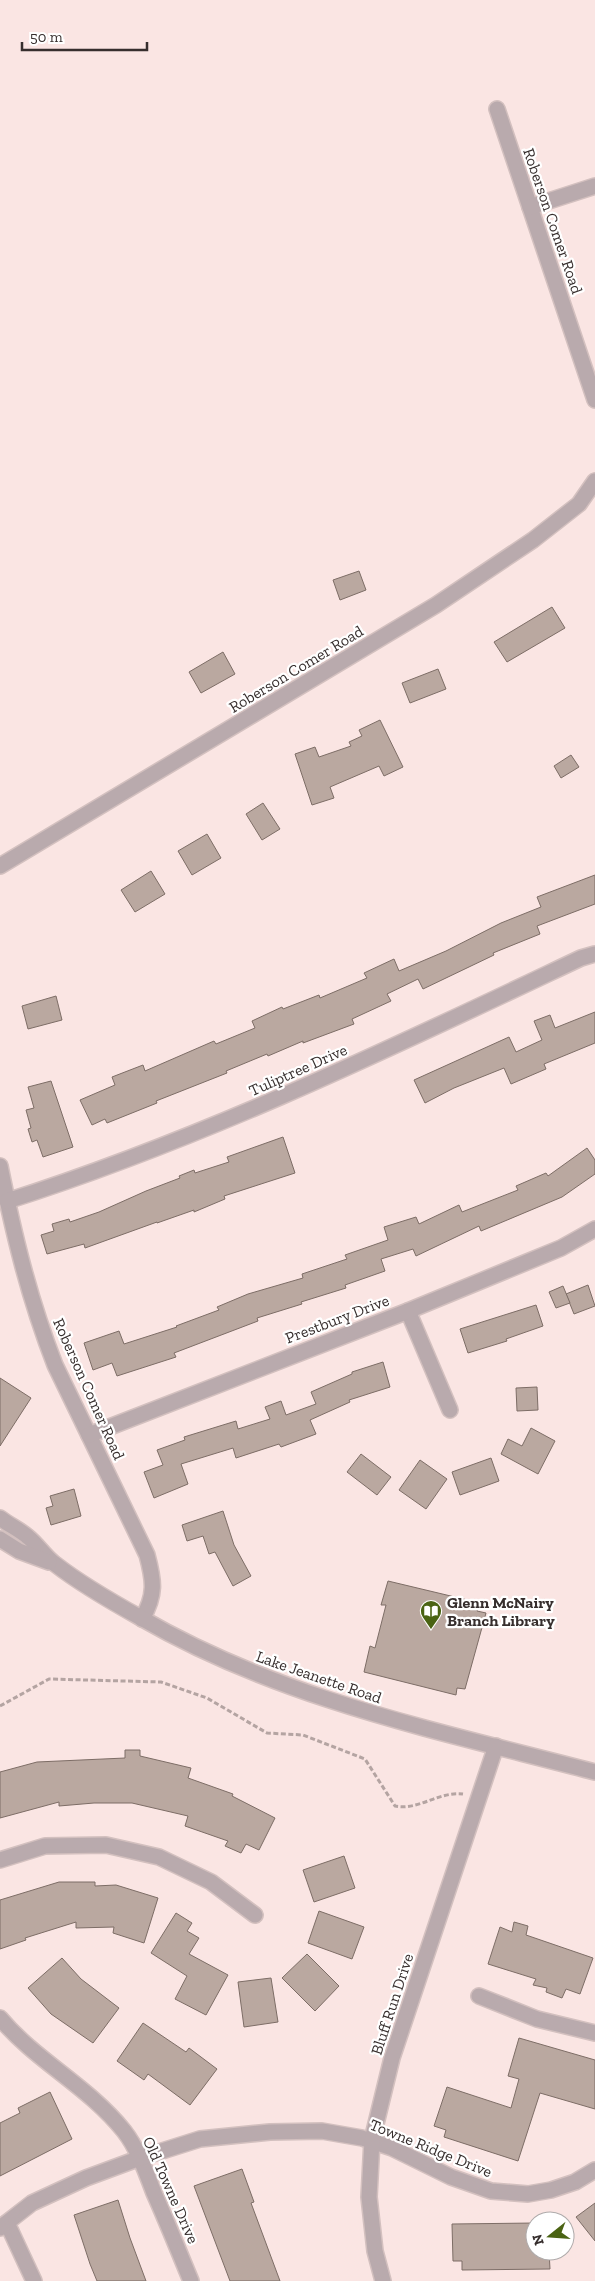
<svg xmlns="http://www.w3.org/2000/svg" width="595" height="2281" viewBox="0 0 595 2281" font-family="'Zilla Slab',serif">
<style>
.building{fill:#baa8a0;stroke:#7d6d66}
.lines{fill:none;stroke-linecap:round;stroke-linejoin:round}
.minor-casing{stroke:#d3c0bf;stroke-width:18}
.path{stroke:#b4a4a2;stroke-width:3;stroke-dasharray:5 2.5;stroke-linecap:butt}
.minor{stroke:#b9aaad;stroke-width:15}
.labels{text-anchor:middle;dominant-baseline:central;stroke-width:4.5;stroke-linejoin:round;paint-order:stroke}
.street-label{font-size:16px;fill:#362e2d;stroke:#fff}
.poi-label{font-size:16px;font-weight:bold;fill:#362e2d;stroke:#fff;text-anchor:start}
</style>
<rect width="100%" height="100%" fill="#fae5e3"/>
<g class="building">
<polygon points="359,571 366,590 340,600 333,580"/>
<polygon points="552,607 565,628 507,662 494,642"/>
<polygon points="223,652 235,674 201,693 189,672"/>
<polygon points="438,669 446,689 410,703 402,683"/>
<polygon points="380,720 403,767 384,776 379,766 330,787 334,798 312,805 295,754 315,747 319,757 351,746 349,742 362,736 359,730"/>
<polygon points="571,755 579,767 561,778 554,766"/>
<polygon points="263,803 280,829 262,840 246,814"/>
<polygon points="207,834 221,858 192,875 178,851"/>
<polygon points="151,871 165,894 135,912 121,890"/>
<polygon points="595,875 595,904 537,926 540,934 493,953 494,955 423,989 418,979 387,994 391,1001 352,1019 354,1024 303,1043 303,1041 268,1056 267,1054 226,1071 227,1073 156,1101 157,1103 107,1123 105,1119 92,1125 80,1100 115,1085 112,1077 143,1065 145,1071 214,1041 216,1044 255,1028 252,1021 282,1007 283,1009 319,995 320,998 367,978 364,973 394,959 399,971 446,951 501,923 541,907 537,897"/>
<polygon points="56,996 62,1020 28,1029 22,1006"/>
<polygon points="595,1012 595,1043 544,1064 546,1069 511,1084 504,1068 454,1088 425,1103 414,1080 509,1037 516,1052 542,1040 534,1021 550,1015 555,1028"/>
<polygon points="51,1081 73,1147 43,1157 37,1140 32,1142 28,1129 31,1128 26,1110 34,1108 28,1087"/>
<polygon points="283,1137 295,1173 224,1196 225,1199 194,1212 194,1210 157,1223 157,1222 85,1248 84,1244 47,1254 41,1235 54,1231 52,1224 69,1219 70,1222 99,1212 146,1191 180,1178 179,1176 194,1170 195,1173 229,1162 227,1157"/>
<polygon points="587,1148 595,1160 595,1174 562,1197 481,1231 479,1226 416,1256 413,1249 381,1259 385,1271 345,1285 346,1288 301,1302 302,1304 257,1318 258,1321 174,1353 176,1357 117,1376 112,1363 93,1370 84,1343 119,1331 124,1344 177,1327 176,1326 219,1310 217,1307 248,1294 303,1278 302,1274 347,1259 345,1255 388,1240 384,1227 416,1217 419,1224 459,1205 462,1212 518,1190 516,1186 546,1173 548,1176"/>
<polygon points="588,1285 595,1306 574,1314 566,1294"/>
<polygon points="563,1286 570,1303 556,1308 549,1292"/>
<polygon points="536,1305 543,1326 506,1339 507,1341 468,1353 460,1329"/>
<polygon points="383,1362 390,1387 349,1400 350,1402 310,1420 316,1434 281,1447 279,1444 236,1458 233,1448 181,1464 188,1484 154,1498 144,1472 163,1465 157,1450 185,1440 184,1437 236,1421 238,1429 270,1419 265,1407 281,1401 286,1415 316,1404 311,1392 352,1374 352,1372"/>
<polygon points="0,1378 31,1398 0,1446"/>
<polygon points="537,1387 538,1410 517,1411 516,1388"/>
<polygon points="531,1428 555,1441 538,1474 501,1454 508,1439 522,1446"/>
<polygon points="361,1454 391,1477 377,1495 347,1472"/>
<polygon points="491,1458 499,1481 460,1495 452,1472"/>
<polygon points="420,1460 447,1479 426,1509 399,1490"/>
<polygon points="74,1489 81,1516 51,1525 46,1508 53,1506 50,1496"/>
<polygon points="223,1511 234,1545 251,1576 233,1586 215,1552 209,1554 203,1536 187,1541 182,1525"/>
<polygon points="388,1581 480,1603 477,1611 486,1613 465,1689 457,1688 456,1695 364,1672 370,1646 375,1648 386,1605 381,1605"/>
<polygon points="125,1750 140,1750 140,1756 191,1768 188,1778 233,1794 232,1796 275,1818 259,1850 246,1844 241,1853 225,1846 228,1841 185,1826 188,1816 132,1803 94,1803 59,1806 59,1802 0,1818 0,1772 37,1762 125,1758"/>
<polygon points="344,1856 355,1888 314,1902 303,1870"/>
<polygon points="59,1882 95,1882 95,1886 116,1885 158,1898 144,1943 113,1933 114,1927 76,1928 76,1922 25,1938 26,1940 0,1949 0,1900"/>
<polygon points="319,1911 364,1927 352,1959 308,1943"/>
<polygon points="176,1913 192,1923 187,1931 199,1938 189,1954 228,1975 206,2015 175,1999 187,1976 151,1953"/>
<polygon points="514,1922 528,1926 526,1935 593,1958 580,1994 566,1989 562,1998 546,1992 547,1988 533,1985 536,1979 488,1964 500,1927 512,1932"/>
<polygon points="307,1954 339,1986 315,2011 282,1978"/>
<polygon points="62,1958 81,1979 119,2008 93,2043 51,2014 28,1988"/>
<polygon points="271,1978 278,2022 244,2027 238,1982"/>
<polygon points="143,2023 186,2052 189,2048 217,2069 190,2105 148,2074 144,2080 117,2061"/>
<polygon points="519,2038 595,2060 595,2109 540,2093 518,2161 444,2137 446,2130 434,2126 447,2087 511,2108 519,2079 508,2076"/>
<polygon points="50,2092 72,2139 0,2176 0,2123 20,2113 18,2108"/>
<polygon points="242,2169 254,2202 251,2203 280,2281 230,2281 194,2186"/>
<polygon points="118,2200 130,2238 146,2281 97,2281 90,2264 74,2215"/>
<polygon points="595,2203 595,2241 576,2217"/>
<polygon points="535,2223 535,2251 549,2251 550,2269 462,2270 462,2261 453,2261 452,2224"/>
</g>
<g class="lines">
<g class="minor-casing">
<g id="minor">
<polyline points="497,109 595,400"/>
<polyline points="530,207 595,186"/>
<polyline points="0,866 436,605 533,540 579,504 595,481"/>
<path d="M0 1166C14 1236 29 1298 55 1365L147 1555C154 1581 156 1595 142 1619"/>
<path d="M7 1201C205 1138 393 1047 581 958L595 954"/>
<polyline points="408,1311 450,1410"/>
<polyline points="89,1435 408,1311 561,1248 595,1229"/>
<path d="M0 1518C9 1525 20 1530 28 1537 38 1545 45 1557 55 1564 82 1585 112 1602 141 1618 283 1700 439 1731 595 1772"/>
<polyline points="0,1539 19,1551 49,1562"/>
<polyline points="0,1860 45,1846 106,1845 159,1857 211,1882 255,1915"/>
<polyline points="479,1996 537,2019 595,2033"/>
<path d="M0 2018C36 2061 88 2086 124 2131 138 2149 146 2172 154 2193 167 2222 179 2252 191 2281"/>
<polyline points="7,2223 34,2281"/>
<polyline points="0,2228 32,2203 86,2178 140,2158 200,2139 270,2132 322,2131 362,2138 392,2148 451,2177 491,2191 528,2194 551,2190 575,2182 595,2170"/>
<polyline points="383,2281 375,2251 369,2197 372,2140 392,2058 496,1746"/>
</g>
</g>
<path class="path" d="M0 1706 49 1679 161 1682 207 1698 267 1733 303 1735 365 1759 395 1806C418 1811 439 1791 463 1794"/>
<use href="#minor" class="minor"/>
</g>
<defs>
<g id="library-pin" transform="scale(1.125)"><path d="M0 17L-7.5 6A9.5 9.5 0 1 1 7.5 6Z" fill="#4a6313" stroke="#fff"/><path d="M-6-4Q-3-5.5-.7-3.5V5Q-3 3-6 4ZM6-4Q3-5.5 .7-3.5V5Q3 3 6 4Z" fill="#fff"/></g>
</defs>
<g fill-rule="evenodd">
<use href="#library-pin" x="431" y="1611"/>
</g>
<g class="labels">
<g class="street-label">
<text transform="translate(553 221) rotate(71)">Roberson Comer Road</text>
<text transform="translate(296 669) rotate(-31)">Roberson Comer Road</text>
<text transform="translate(298 1070) rotate(-24)">Tuliptree Drive</text>
<text transform="translate(337 1319) rotate(-21)">Prestbury Drive</text>
<text transform="translate(89 1389) rotate(66)">Roberson Comer Road</text>
<text transform="translate(319 1677) rotate(19)">Lake Jeanette Road</text>
<text transform="translate(392 2004) rotate(-72)">Bluff Run Drive</text>
<text transform="translate(431 2148) rotate(22)">Towne Ridge Drive</text>
<text transform="translate(171 2190) rotate(66)">Old Towne Drive</text>
</g>
<g class="poi-label">
<text x="447" y="1602">Glenn McNairy<tspan x="447" dy="18">Branch Library</tspan></text>
</g>
</g>
<g transform="translate(550 2236) rotate(253)"><circle r="24" fill="#ffffff" stroke="#afabab"/>
<path d="M0-4L9 19L0 12L-9 19Z" fill="#4a6313"/>
<text y="-8" font-size="14" font-weight="bold" text-anchor="middle" fill="#362e2d">N</text>
</g>
<path d="M22 42v8h125v-8" fill="none" stroke="#362e2d" stroke-width="2.5"/>
<text x="30" y="42" font-size="15" fill="#362e2d" stroke="#ffffff" stroke-width="4" paint-order="stroke">50 m</text>
</svg>
